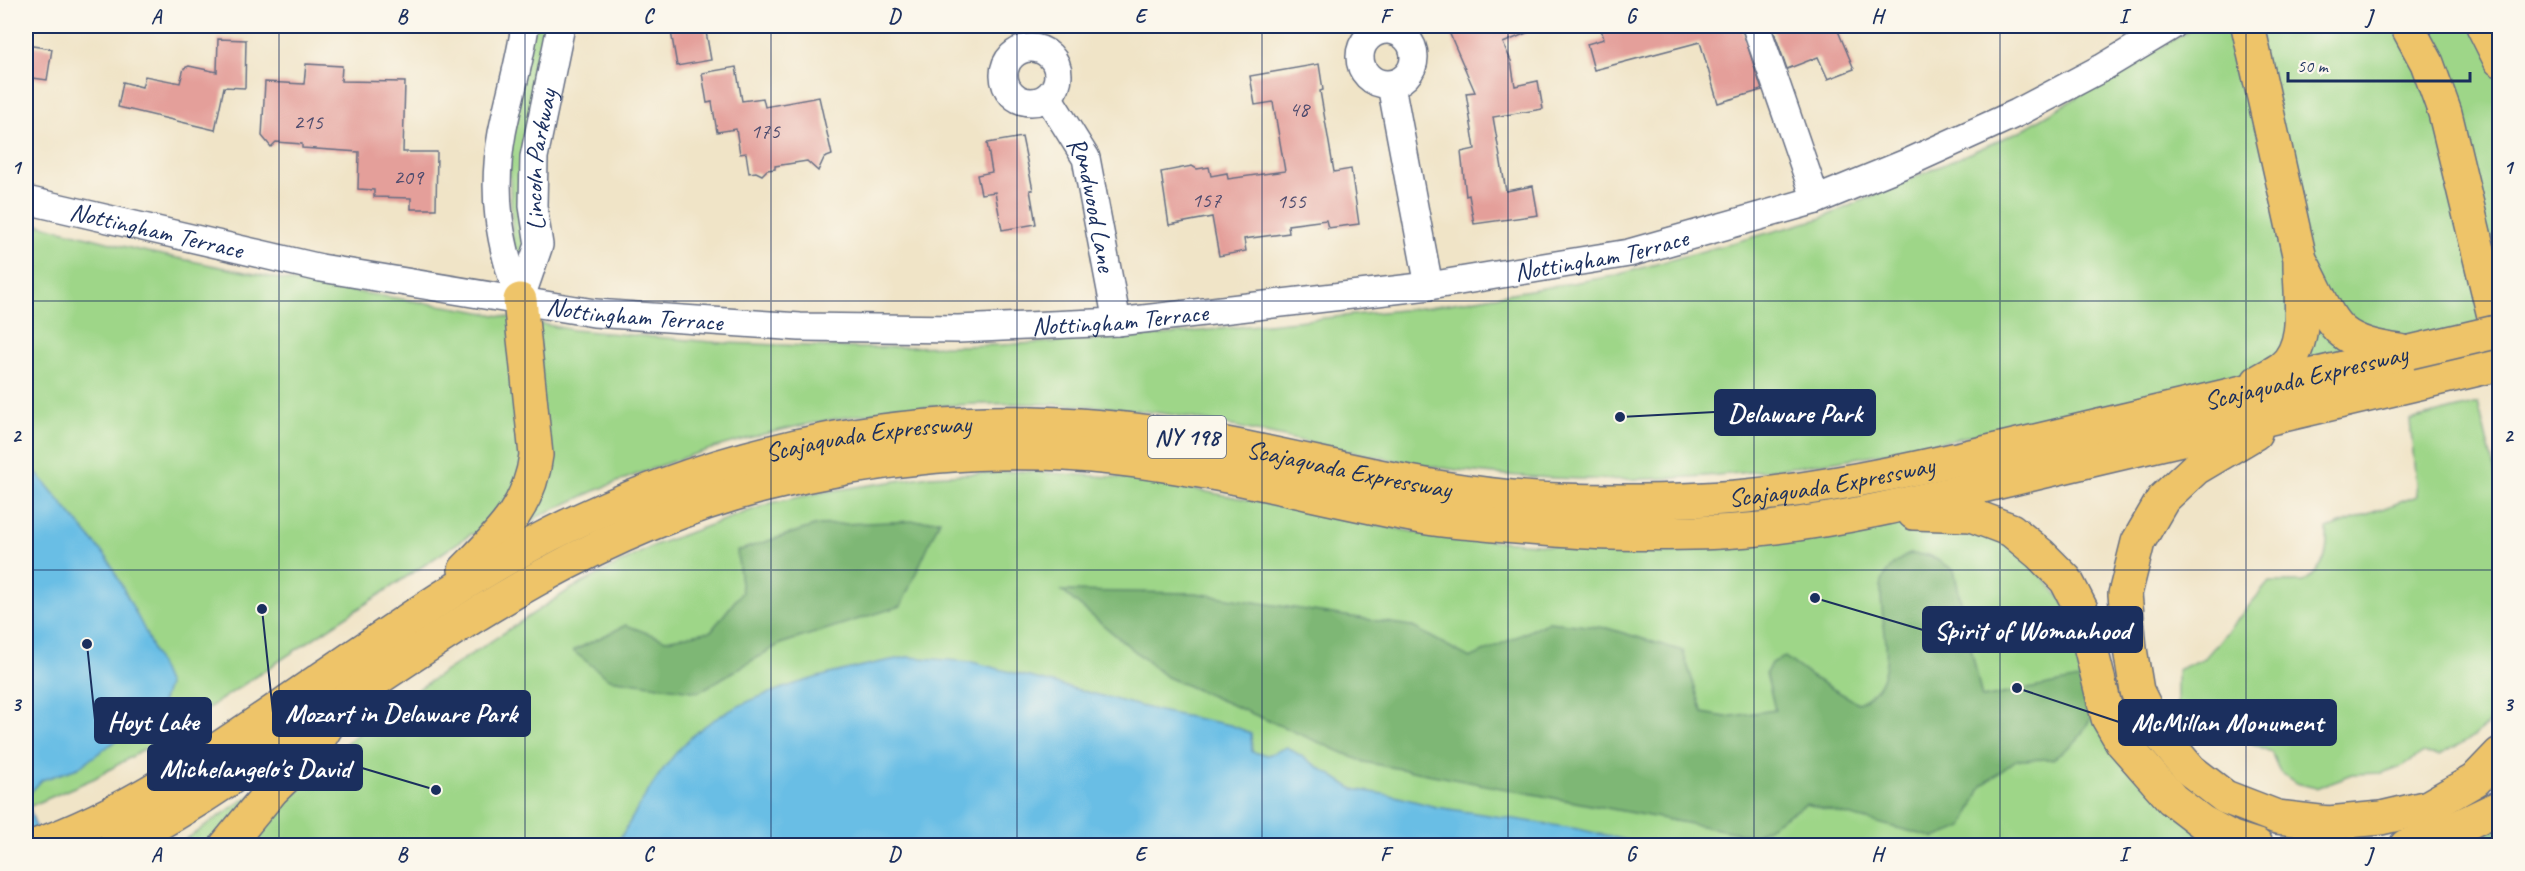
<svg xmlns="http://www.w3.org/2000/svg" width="2525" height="871" viewBox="0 0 2525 871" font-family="Caveat,sans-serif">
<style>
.green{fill:#9ed688;stroke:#5c8273;stroke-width:1.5}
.forest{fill:#7eb774;stroke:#4c7369;stroke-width:1.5}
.water{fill:#69bee5;stroke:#4276a2;stroke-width:1.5}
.building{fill:#e49f9a}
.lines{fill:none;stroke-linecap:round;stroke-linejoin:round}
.minor-casing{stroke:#666e83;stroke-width:30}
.primary-casing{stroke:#666e83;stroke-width:36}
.trunk-casing{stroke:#666e83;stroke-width:36}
.minor{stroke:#fff;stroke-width:27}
.primary{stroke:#eec469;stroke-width:33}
.trunk{stroke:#eec469;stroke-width:33}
.trunk-bridge-casing{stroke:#666e83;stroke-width:36;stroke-linecap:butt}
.trunk-bridge{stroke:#eec469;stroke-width:33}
.grid{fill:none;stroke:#1b2f5e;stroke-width:1.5;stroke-opacity:0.55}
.labels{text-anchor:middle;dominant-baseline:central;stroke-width:4.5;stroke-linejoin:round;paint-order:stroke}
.number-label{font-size:22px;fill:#4d4b6d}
.shield{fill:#fbf7ec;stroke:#5e6b89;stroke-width:1.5}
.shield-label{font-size:24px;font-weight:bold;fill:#1b2f5e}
.street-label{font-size:26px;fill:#1b2f5e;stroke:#fbf7ec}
.leader{fill:none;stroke:#1b2f5e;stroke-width:2}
.callout-dot{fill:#1b2f5e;stroke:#fbf7ec;stroke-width:2}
.callout{fill:#1b2f5e;stroke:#1b2f5e;stroke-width:2}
.callout-label{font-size:27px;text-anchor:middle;font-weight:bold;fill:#fff}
.neatline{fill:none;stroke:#1b2f5e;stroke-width:2}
.grid-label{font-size:20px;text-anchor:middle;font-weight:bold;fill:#1b2f5e}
</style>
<rect width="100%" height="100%" fill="#fbf7ec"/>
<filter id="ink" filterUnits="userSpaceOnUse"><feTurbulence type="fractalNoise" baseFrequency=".0167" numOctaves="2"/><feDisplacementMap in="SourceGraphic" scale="12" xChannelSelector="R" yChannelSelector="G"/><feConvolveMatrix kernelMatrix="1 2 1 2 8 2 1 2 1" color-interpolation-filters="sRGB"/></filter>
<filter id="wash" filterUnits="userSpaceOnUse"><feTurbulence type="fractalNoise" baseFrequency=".008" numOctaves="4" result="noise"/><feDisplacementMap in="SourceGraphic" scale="24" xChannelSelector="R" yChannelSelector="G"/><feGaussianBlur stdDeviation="1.35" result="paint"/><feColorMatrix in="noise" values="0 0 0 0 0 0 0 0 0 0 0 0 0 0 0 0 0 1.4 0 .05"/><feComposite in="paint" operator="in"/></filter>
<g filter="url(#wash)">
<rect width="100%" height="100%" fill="#f0e4c7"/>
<g class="green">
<polygon points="531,26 555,26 532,245 523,256 513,253 508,135"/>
<path d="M2196 26H2499V321L1913 448C1746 479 1598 491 1428 466 1343 453 1260 429 1174 415 1109 405 1042 402 975 404 873 408 768 428 671 462 643 472 615 482 588 494 573 501 557 508 541 515 535 518 529 524 522 527 508 533 487 533 471 534L160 740 95 778 26 808V221L138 250 289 281 470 310 573 330 723 343 860 348 1001 345 1142 337 1430 307 1613 276 1822 218 2022 130Z"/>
<path d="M2478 403 2499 490 2498 715 2473 737 2440 755 2422 753 2404 765 2382 773 2353 774 2316 788 2296 783 2280 772 2271 752 2177 708V670L2205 658 2269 582H2304C2325 566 2328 556 2327 529L2417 496 2410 420Z"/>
<polygon points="1022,471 1140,479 1435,536 1586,548 1950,521 2022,550 2068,608 2099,711 2223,846 176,846 246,798 324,760 409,695 569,590 655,545 771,503 823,492 930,476"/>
</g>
<g class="forest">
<polygon points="940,520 901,606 780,644 699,692 609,679 573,651 626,625 666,640 711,631 742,592 737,551 817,525"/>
<path d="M1910 554 1929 555 1954 570 1982 698 2084 678 2094 713 2077 741 2053 759 2016 760 1982 786 1963 827 1935 838 1806 804 1754 836 1364 762 1165 676 1062 591 1195 593 1411 626 1470 658 1549 622 1607 628 1683 651 1703 713 1726 717 1775 710 1766 673 1771 663 1785 657 1812 677 1858 703C1905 681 1879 626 1881 588 1882 572 1897 560 1910 554Z"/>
<polygon points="2499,826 2499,845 2461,846"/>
</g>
<g class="water">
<polygon points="26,460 108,559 144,629 168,685 162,703 143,721 78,768 42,780 29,794 28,803 42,846 26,845"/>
<path d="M907 657 972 662 1159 711 1230 725 1251 733 1252 752 1268 755 1287 747 1353 789 1395 796 1436 807 1578 829 1647 845H616C638 809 657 771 688 740 735 693 842 669 907 657Z"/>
</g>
<g id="blocks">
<g class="building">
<polygon points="670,26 705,26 711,60 677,66"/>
<polygon points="1465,26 1543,26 1503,43 1511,61 1515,86 1538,81 1543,109 1493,117 1506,191 1533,186 1538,215 1474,224 1469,195 1466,196 1461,152 1475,149 1466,93 1475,92 1449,32"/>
<polygon points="1600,26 1741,26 1762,90 1718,103 1700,42 1594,70 1587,44 1604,39"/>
<polygon points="1772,26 1836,26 1854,69 1828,79 1818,57 1787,69"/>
<polygon points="218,39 246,40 245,88 224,87 215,130 118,107 123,82 142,87 145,76 180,83 184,68 189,66 217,72"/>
<polygon points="26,45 52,49 47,80 26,77"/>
<polygon points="306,64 342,66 341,81 405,82 403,152 437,152 436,209 411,209 411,198 374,197 374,190 358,189 359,152 302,148 302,144 276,142 271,147 262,136 265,82 304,84"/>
<polygon points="1319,64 1323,90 1320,91 1334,172 1351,169 1359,224 1328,228 1326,220 1288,225 1289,233 1244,239 1246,251 1219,256 1212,217 1169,225 1161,172 1192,166 1197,169 1209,167 1211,176 1227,173 1228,179 1285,171 1273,102 1255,105 1250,76"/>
<polygon points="736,67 742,101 763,98 765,107 819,97 832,155 824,158 818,171 807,161 775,166 775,169 767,170 762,175 756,172 749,173 746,153 740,154 736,129 717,132 712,102 707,103 702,73"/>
<polygon points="1022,137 1033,190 1030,190 1036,224 1002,230 995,192 981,194 977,175 992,172 987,143"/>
</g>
</g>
</g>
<g filter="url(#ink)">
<use href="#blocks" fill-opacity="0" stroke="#666e83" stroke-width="1.5"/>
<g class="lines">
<g class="minor-casing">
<g id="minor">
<polyline points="1756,26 1816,200"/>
<circle cx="1387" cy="57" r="27"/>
<circle cx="1031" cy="75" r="27"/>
<polyline points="1391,85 1429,286"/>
<path id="s1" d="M1048 97 1086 158 1117 322"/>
<path id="s2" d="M26 200 321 268 594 313 800 327 958 329 1117 322 1429 286 1629 253 1816 200 1909 162 2017 113 2102 68 2172 26"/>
<path id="s3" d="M520 300 539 245 533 206 534 157 561 26"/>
<path d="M520 300C499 244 491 193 502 133 509 97 520 62 525 26"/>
</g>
</g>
<g class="primary-casing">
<g id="primary">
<polyline points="2407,26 2427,63 2445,113 2500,341"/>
<polyline points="2483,26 2500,60"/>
</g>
</g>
<g class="trunk-casing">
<g id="trunk">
<path d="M2248 26 2300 259C2299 293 2311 345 2282 368 2275 373 2266 377 2258 382"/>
<path d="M2303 265C2333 321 2329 342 2400 351"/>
<polyline points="2255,433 2196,468 2163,499 2138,542 2125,594 2130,649 2137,691 2157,731 2190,770 2225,797 2277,817 2328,823 2381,818 2428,807 2475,780 2500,754"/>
<polyline points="1914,513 1971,515 2011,530 2040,554 2066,580 2081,609 2108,718 2122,742 2172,799 2202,822 2232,838 2257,846"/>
<path d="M465 570C500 534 530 507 536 455L520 300"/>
<path id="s4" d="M35 846C141 809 235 737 327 675 400 625 473 574 551 534 640 489 737 456 836 438 956 416 1079 419 1199 439 1318 460 1436 496 1558 500 1621 502 1684 502 1747 496 1843 486 1937 464 2031 442 2157 413 2284 382 2410 352"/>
<path d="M115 846C183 814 245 768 307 726 454 627 588 532 762 486 875 457 996 445 1112 458 1217 469 1318 498 1422 517 1442 521 1463 522 1484 524 1526 528 1568 532 1610 533 1656 534 1703 534 1749 530 1853 520 1956 492 2058 468 2205 434 2352 398 2500 364"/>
<polyline points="226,846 272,790 311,752 336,711"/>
<polyline points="2406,846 2454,829 2500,807"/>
</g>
</g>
<use href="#minor" class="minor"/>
<use href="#primary" class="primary"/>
<use href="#trunk" class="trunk"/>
<g class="trunk-bridge-casing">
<polyline id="trunk-bridge" points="2410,352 2500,331"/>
</g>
<use href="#trunk-bridge" class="trunk-bridge"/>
</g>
</g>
<path class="grid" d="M279 26V846M525 26V846M771 26V846M1017 26V846M1262 26V846M1508 26V846M1754 26V846M2000 26V846M2246 26V846M26 301H2500M26 570H2500"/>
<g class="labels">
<g class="number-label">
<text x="1299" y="109">48</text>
<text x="308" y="122">215</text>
<text x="765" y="131">175</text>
<text x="408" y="177">209</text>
<text x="1206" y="200">157</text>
<text x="1291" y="201">155</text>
</g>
<rect class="shield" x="1148" y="416" width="78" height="42" rx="4.5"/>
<g class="shield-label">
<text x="1187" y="437">NY 198</text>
</g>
<g class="street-label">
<text stroke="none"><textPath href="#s3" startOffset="144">Lincoln Parkway</textPath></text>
<text stroke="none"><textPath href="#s1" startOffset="118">Randwood Lane</textPath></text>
<text stroke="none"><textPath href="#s2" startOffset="134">Nottingham Terrace</textPath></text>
<text stroke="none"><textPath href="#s2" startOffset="1592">Nottingham Terrace</textPath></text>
<text stroke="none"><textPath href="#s2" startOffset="620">Nottingham Terrace</textPath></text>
<text stroke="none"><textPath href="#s2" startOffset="1106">Nottingham Terrace</textPath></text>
<text stroke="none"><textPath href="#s4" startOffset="2396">Scajaquada Expressway</textPath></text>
<text stroke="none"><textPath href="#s4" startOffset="938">Scajaquada Expressway</textPath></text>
<text stroke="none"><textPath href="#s4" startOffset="1424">Scajaquada Expressway</textPath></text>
<text stroke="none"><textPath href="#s4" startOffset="1910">Scajaquada Expressway</textPath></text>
</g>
</g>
<path class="leader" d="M1620 417L1715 412M1815 598L1923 630M262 609L273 713M87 644L95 720M2017 688L2119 722M436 790L362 768"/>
<g class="callout-dot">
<circle cx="1620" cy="417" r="6"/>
<circle cx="1815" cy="598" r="6"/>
<circle cx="262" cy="609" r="6"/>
<circle cx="87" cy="644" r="6"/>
<circle cx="2017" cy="688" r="6"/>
<circle cx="436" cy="790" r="6"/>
</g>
<g class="callout">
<rect x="1715" y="390" width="160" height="45" rx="6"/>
<rect x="1923" y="607" width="219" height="45" rx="6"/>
<rect x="273" y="691" width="257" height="45" rx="6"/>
<rect x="95" y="698" width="116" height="45" rx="6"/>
<rect x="2119" y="700" width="217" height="45" rx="6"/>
<rect x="148" y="745" width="214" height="45" rx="6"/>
</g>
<g class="callout-label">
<text x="1795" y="422">Delaware Park</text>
<text x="2032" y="639">Spirit of Womanhood</text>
<text x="401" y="722">Mozart in Delaware Park</text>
<text x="153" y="730">Hoyt Lake</text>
<text x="2227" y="731">McMillan Monument</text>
<text x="255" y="777">Michelangelo's David</text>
</g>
<rect width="2525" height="871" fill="none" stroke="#fbf7ec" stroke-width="66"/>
<path d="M2288 72v9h182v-9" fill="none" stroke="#1b2f5e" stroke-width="3"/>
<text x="2297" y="72" font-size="18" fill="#1b2f5e" stroke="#fbf7ec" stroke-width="4.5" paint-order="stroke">50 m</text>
<rect x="33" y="33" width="2459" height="805" class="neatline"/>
<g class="grid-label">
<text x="156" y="23">A</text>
<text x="402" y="23">B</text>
<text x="648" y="23">C</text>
<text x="894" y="23">D</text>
<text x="1140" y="23">E</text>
<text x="1385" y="23">F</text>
<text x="1631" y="23">G</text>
<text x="1877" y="23">H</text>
<text x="2123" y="23">I</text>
<text x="2369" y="23">J</text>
<text x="16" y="174">1</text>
<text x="2508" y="174">1</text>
<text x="16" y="442">2</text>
<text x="2508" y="442">2</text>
<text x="16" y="711">3</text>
<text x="2508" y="711">3</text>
<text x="156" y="861">A</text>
<text x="402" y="861">B</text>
<text x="648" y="861">C</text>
<text x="894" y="861">D</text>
<text x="1140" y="861">E</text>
<text x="1385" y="861">F</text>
<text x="1631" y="861">G</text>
<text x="1877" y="861">H</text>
<text x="2123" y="861">I</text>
<text x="2369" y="861">J</text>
</g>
</svg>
